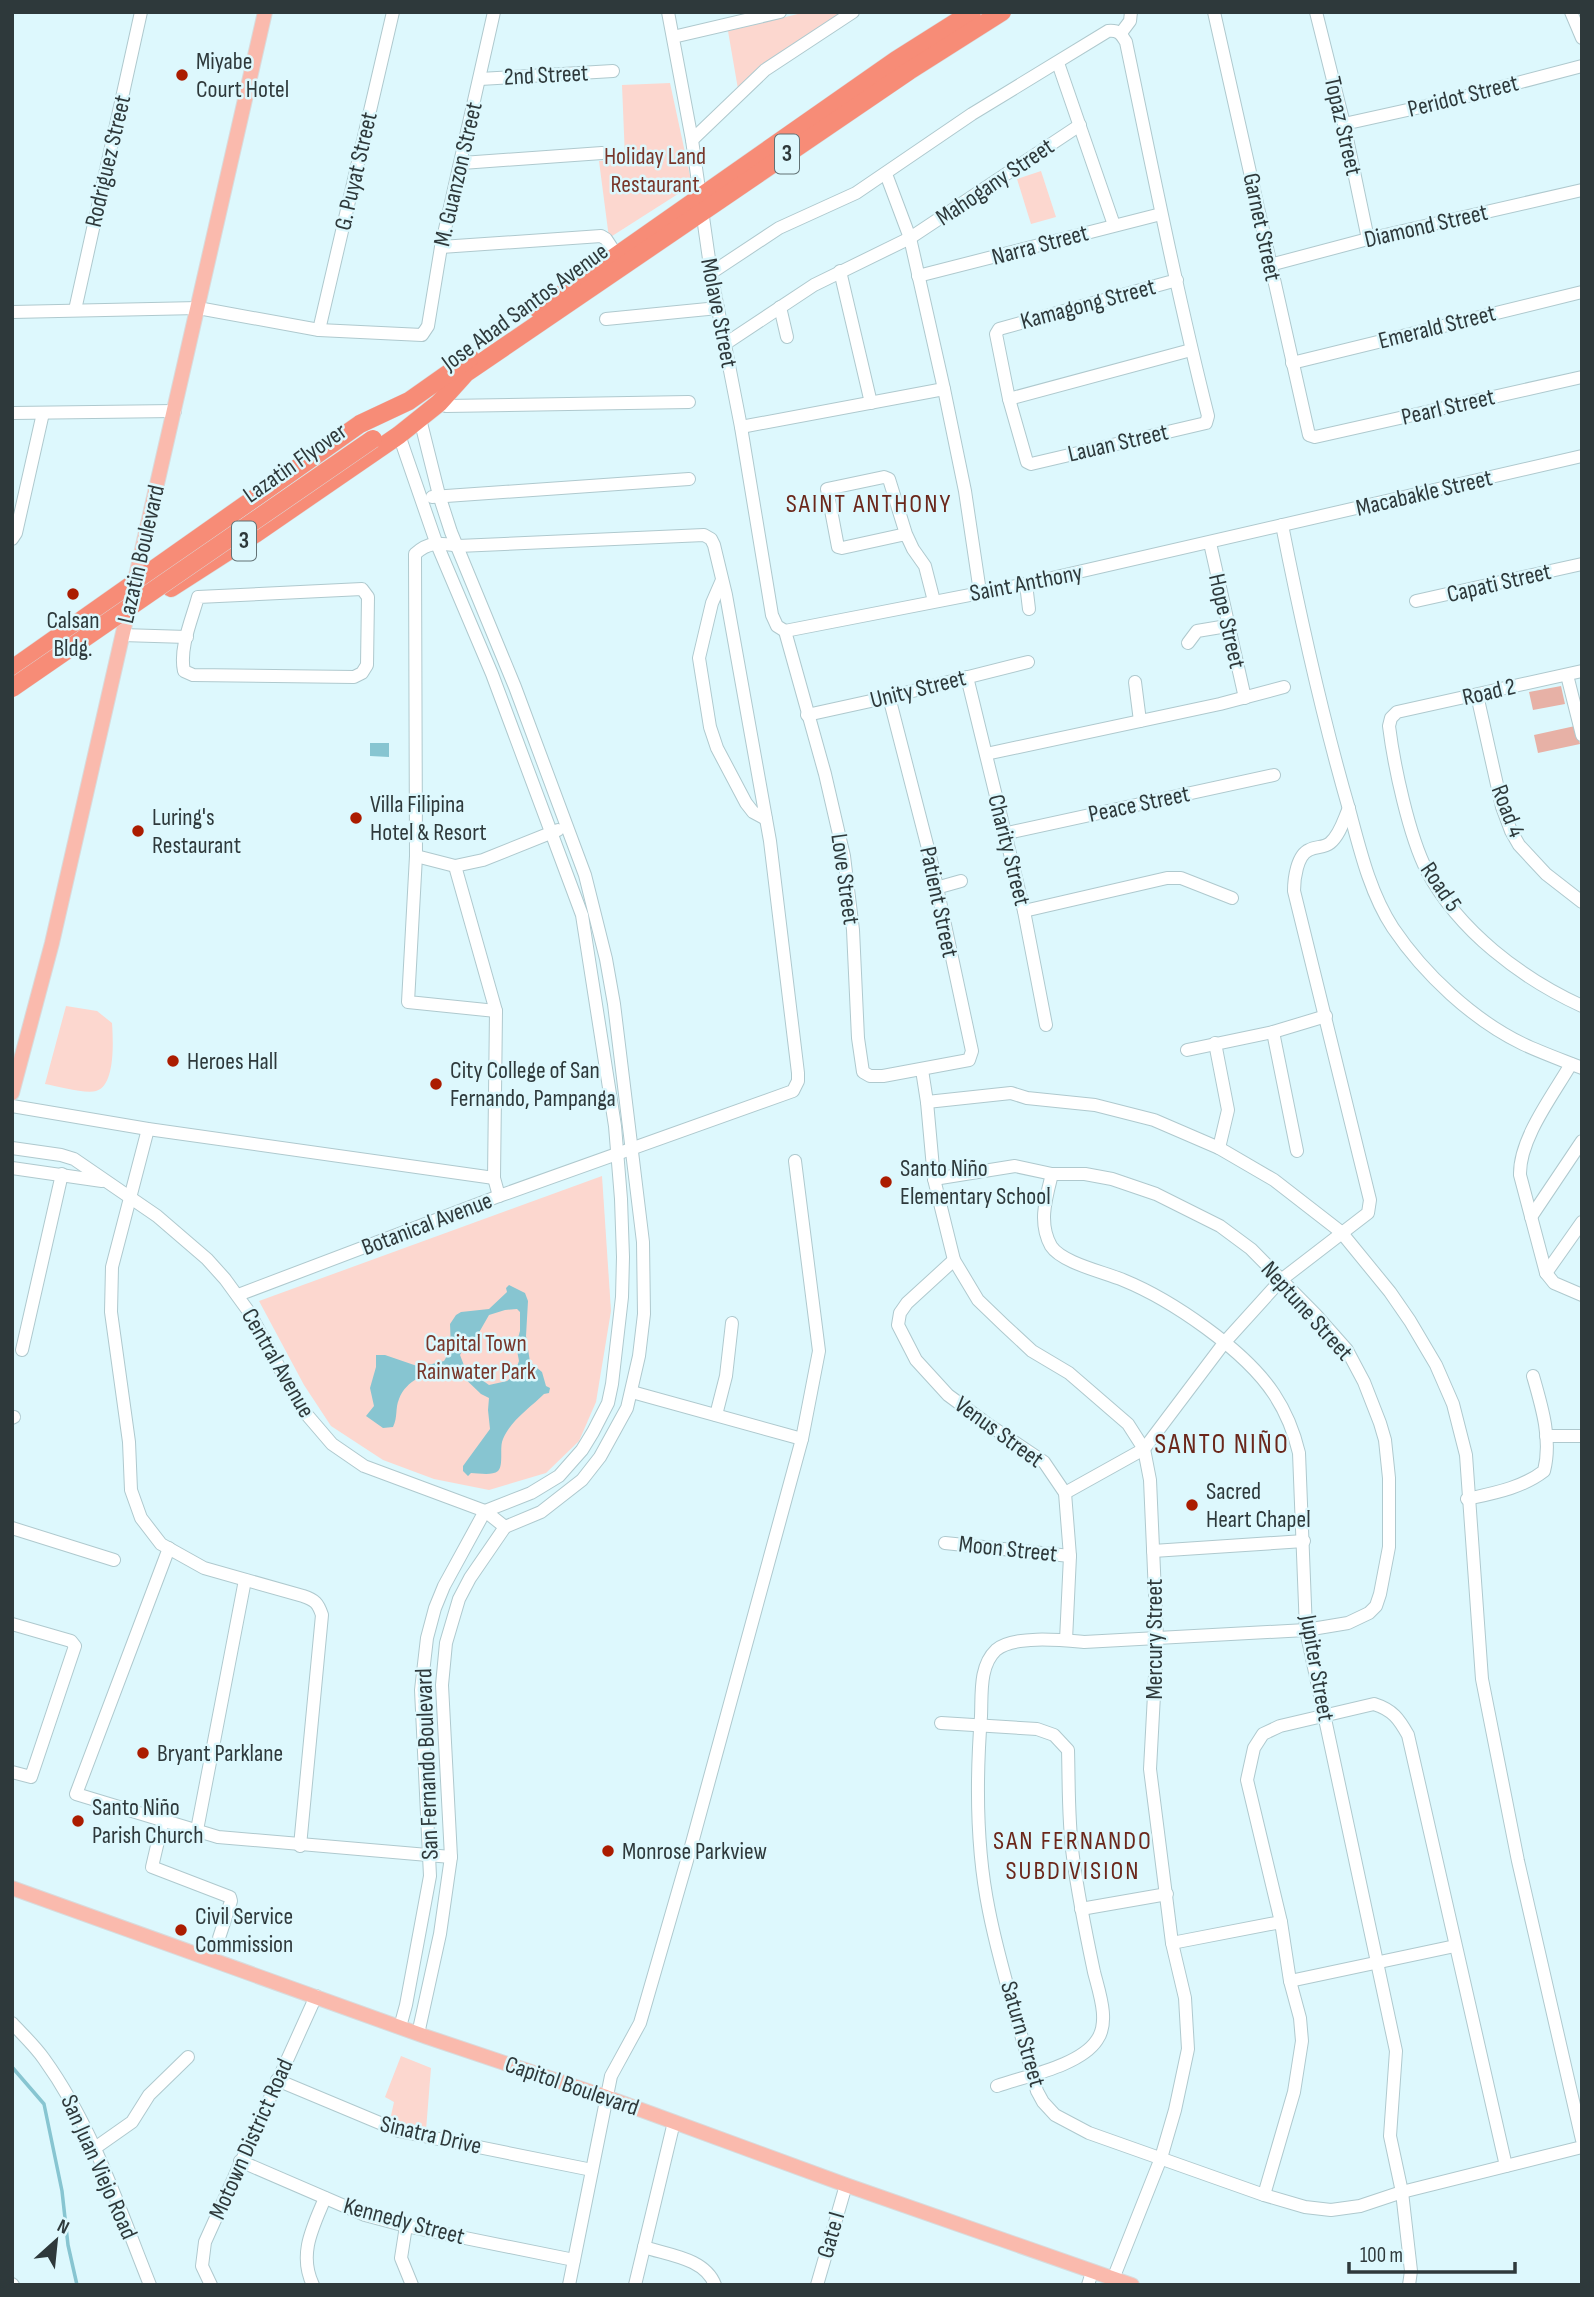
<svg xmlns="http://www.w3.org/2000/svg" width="1594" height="2297" viewBox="0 0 1594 2297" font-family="'Sofia Sans Condensed',sans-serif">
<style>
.green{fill:#fcd7cf}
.forest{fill:#e7b1a6}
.water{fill:#87c5d1;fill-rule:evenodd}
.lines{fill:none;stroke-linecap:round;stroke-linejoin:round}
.stream{stroke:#87c5d1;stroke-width:3.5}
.minor-casing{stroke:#afc9ce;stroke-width:14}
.major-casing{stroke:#d9dbdc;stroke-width:16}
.highway-casing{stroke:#d9dbdc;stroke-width:19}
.minor{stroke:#fff;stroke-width:12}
.major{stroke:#fabaad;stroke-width:14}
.highway{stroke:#f78c77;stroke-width:18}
.highway-bridge-casing{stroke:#d9dbdc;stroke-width:19;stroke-linecap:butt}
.highway-bridge{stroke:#f78c77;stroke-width:18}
.poi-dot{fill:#ab1c00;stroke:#ddf8fd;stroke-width:2.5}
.labels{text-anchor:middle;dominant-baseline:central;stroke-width:5;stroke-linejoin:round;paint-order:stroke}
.shield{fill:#ddf8fd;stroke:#627275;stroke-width:2}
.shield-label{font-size:23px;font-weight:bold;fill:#2e393b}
.poi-label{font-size:24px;fill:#2e393b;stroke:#ddf8fd;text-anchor:start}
.street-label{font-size:24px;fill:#2e393b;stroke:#ddf8fd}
.park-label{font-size:24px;fill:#78362a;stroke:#ddf8fd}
.neighbourhood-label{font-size:26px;letter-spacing:2px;fill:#6b271b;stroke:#ddf8fd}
.quarter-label{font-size:28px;letter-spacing:2px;fill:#6b271b;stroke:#ddf8fd}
</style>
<rect width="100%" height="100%" fill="#ddf8fd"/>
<g class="green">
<polygon points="806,12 838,12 838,16 738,89 728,31"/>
<polygon points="670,83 692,185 609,238 599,161 625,158 622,85"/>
<polygon points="1041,171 1056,217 1031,224 1017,179"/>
<path d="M66 1006 97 1011 112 1023C113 1038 116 1086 96 1091 85 1094 57 1086 45 1084Z"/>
<polygon points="602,1176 611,1311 596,1402 579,1441 546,1473 489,1490 434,1479 383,1460 331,1426 304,1385 259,1301"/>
<polygon points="401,2056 431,2068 426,2130 390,2120 394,2102 385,2097"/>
</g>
<g class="forest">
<polygon points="1561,686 1565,704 1533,710 1529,692"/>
<polygon points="1575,726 1580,744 1538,753 1534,735"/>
</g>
<g class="water">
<polygon points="370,743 389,743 389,757 370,756"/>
<path d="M509 1285 525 1293 528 1301 526 1336 530 1362 542 1372 546 1386 550 1388 549 1393 544 1394C531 1407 510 1421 503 1439 499 1447 504 1465 498 1471 492 1476 478 1473 471 1473L468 1476 463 1471V1466L490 1429 488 1410 489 1398 481 1394 458 1372C437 1367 407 1377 399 1399 395 1408 398 1417 393 1427L383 1428 366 1416 374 1406 370 1388 376 1367V1355H385L420 1367 444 1361 451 1349 450 1324 456 1315 461 1312 489 1309 507 1292 506 1288ZM505 1310 517 1309 520 1312V1331L516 1345 519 1361 514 1375 507 1381 489 1385 465 1368 460 1355 465 1345 477 1336 489 1315Z"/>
</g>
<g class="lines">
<polyline class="stream" points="12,2067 44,2104 62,2191 68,2245 77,2285"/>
<g class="minor-casing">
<g id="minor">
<polyline points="668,12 692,140 711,273 741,427 772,615 777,626 785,631"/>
<polyline points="1214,12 1309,435 1315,437 1582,377"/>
<polyline points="1316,12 1344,124 1368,239"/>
<polyline points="1571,12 1582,38"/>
<polyline points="1121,33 1130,21 1131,12"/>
<polyline points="673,37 780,12"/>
<polyline points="1058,63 1114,225"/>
<polyline points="480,79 613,71"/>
<polyline points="1344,124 1448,101 1582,66"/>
<polyline points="692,140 765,70 853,12"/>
<polyline points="462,163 602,153"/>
<polyline points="886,174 910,238 944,389 965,491 980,592"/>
<polyline points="441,247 601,236 606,239 620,260"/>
<polyline points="1270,265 1368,239 1582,190"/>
<polyline points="840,271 871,403"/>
<path d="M711 273 779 228 856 193 972 114 1108 31C1119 30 1121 34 1126 42 1152 167 1177 293 1208 416L1206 423 1031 464 1027 462 1009 399 996 334 999 329 1177 280"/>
<polyline points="918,276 1161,214"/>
<polyline points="780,307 787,337"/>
<polyline points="75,310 141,12"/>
<polyline points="12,312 198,308 319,330 422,335 428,326 441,247 494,12"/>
<polyline points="606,319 718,308"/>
<polyline points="319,330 393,12"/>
<polyline points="725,344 814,285 910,238 1080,125"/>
<polyline points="1292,363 1582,292"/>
<polyline points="1009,399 1191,350"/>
<polyline points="439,403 446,406 689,402"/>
<polyline points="12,413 175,411"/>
<polyline points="420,419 439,495 451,532 515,687 585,875 606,959 614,1004 643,1242 644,1314 639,1356 627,1408 600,1457 582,1480 541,1512 505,1527"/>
<polyline points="741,427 944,389"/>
<polyline points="399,435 436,542 492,674 582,915 615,1126 621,1199 623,1257 622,1297 612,1384 608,1403 593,1432 582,1450 559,1476 531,1493 485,1511 444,1586 435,1608 427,1638 421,1690 430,1876 406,2005 400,2027"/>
<polyline points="432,497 689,479"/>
<path d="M1282 525C1301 621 1322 716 1349 809 1360 850 1370 893 1393 928 1424 974 1473 1020 1523 1044 1542 1053 1562 1060 1582 1068"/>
<polyline points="906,534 842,548 838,547 827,489 884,477 889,479 906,534 913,549 925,566 934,601"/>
<polyline points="12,539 16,533 43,413"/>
<polyline points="1210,543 1245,698"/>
<polyline points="722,580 712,603 699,658 710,727 717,748 746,803 753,812 766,819"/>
<polyline points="1026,584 1029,609"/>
<path d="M362 589 368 597 367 665 362 673 354 677 193 675 184 671C179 648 192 619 198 597Z"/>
<polyline points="1416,601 1582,564"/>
<polyline points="785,631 825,774 844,856 853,930 858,1038 863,1072 870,1076 883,1076 969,1060 972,1051 932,864 889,697"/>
<polyline points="785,631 1026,584 1582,456"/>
<polyline points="122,635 187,637"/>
<polyline points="1188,643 1197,631 1227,626"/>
<path d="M1582 671 1397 712 1391 718 1389 726C1394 766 1409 836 1427 871 1459 931 1521 978 1582 1006"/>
<polyline points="1567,675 1582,735"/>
<polyline points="967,677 1024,911 1046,1025"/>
<polyline points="1135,682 1140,721"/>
<polyline points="1477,695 1502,807 1511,831 1519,845 1546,874 1582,902"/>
<polyline points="807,715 889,697 1028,662"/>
<polyline points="986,754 1220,704 1284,687"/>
<polyline points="1003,834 1274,775"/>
<polyline points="416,856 455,866 483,860 558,830"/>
<polyline points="455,866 496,1011 494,1178 499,1196"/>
<polyline points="936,888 961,881"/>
<polyline points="1024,911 1167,878 1181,878 1232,898"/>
<polyline points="1273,1032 1297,1151"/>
<polyline points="1215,1043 1228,1110 1219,1148"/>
<polyline points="1187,1050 1273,1032 1326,1016"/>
<path d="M1571 1064C1553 1095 1519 1139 1520 1175L1546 1273 1554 1283 1582 1295"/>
<polyline points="922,1070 927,1102 934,1179 954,1260 978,1300 1004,1325 1032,1351 1069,1373 1128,1424 1144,1449 1150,1480 1157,1639 1150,1769 1172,1943 1185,1998 1188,2049 1175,2110 1161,2158 1113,2279"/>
<polyline points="927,1102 1011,1093 1027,1098 1095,1105 1154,1120 1219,1148 1274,1180 1341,1232 1390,1292 1410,1321 1436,1365 1453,1404 1466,1455 1482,1679 1518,1861 1582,2140"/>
<polyline points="12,1106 148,1129 494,1178"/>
<path d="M148 1129 112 1267 111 1312 129 1442 131 1490 141 1518 161 1544 204 1568 303 1596C315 1600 318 1603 322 1615L300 1846"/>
<polyline points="12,1148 61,1155 74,1159 157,1216 207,1259 225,1279 249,1312 302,1409 332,1444 364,1466 485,1511 505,1527"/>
<polyline points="12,1168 102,1181"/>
<path d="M1052 1174C1046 1198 1038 1223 1051 1246 1062 1263 1104 1272 1123 1280 1172 1300 1245 1350 1274 1394 1286 1412 1294 1432 1299 1453L1306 1630 1396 2051 1390 2136 1402 2192 1411 2271 1409 2285"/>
<path d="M934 1179 1015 1166 1052 1174H1085L1112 1179 1156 1194 1220 1226 1251 1249 1316 1315 1347 1350 1364 1382 1380 1423 1385 1440 1389 1478V1547L1380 1594 1376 1606 1369 1613 1348 1623 1306 1630 1084 1642C1062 1640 1013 1635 996 1650 979 1666 982 1694 981 1716 976 1780 976 1848 989 1911 1001 1972 1021 2031 1037 2091L1043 2102 1055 2115 1089 2133 1264 2195 1305 2207 1331 2210 1360 2206 1402 2192 1582 2147"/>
<polyline points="1531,1217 1582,1141"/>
<polyline points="954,1260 907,1303 900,1313 898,1325 916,1360 948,1395 986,1423 1044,1462 1065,1493 1070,1556 1066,1640"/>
<polyline points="1546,1273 1582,1222"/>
<path d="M238 1295 499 1196 793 1091 798 1081V1073L770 841 726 595 714 545 711 539 704 535 458 546C440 543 429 541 415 554L416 856 408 1002 496 1011"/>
<polyline points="22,1350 62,1174"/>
<polyline points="632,1392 802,1439"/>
<polyline points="716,1415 726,1376 732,1323"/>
<polyline points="12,1418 14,1417"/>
<polyline points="1546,1436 1582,1436"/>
<path d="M1065 1493 1144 1449 1224 1343 1281 1280 1368 1213 1370 1200 1294 891C1294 879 1297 855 1309 850 1316 846 1324 848 1330 843 1340 835 1344 819 1349 808"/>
<path d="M1467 1499C1494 1493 1522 1488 1544 1471 1552 1440 1542 1407 1533 1376"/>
<polyline points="12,1528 114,1560"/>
<polyline points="945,1543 1070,1556"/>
<polyline points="169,1548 76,1794 218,1837 451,1857"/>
<polyline points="1153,1551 1304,1541"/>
<polyline points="12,1624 71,1641 75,1646 31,1777 12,1772"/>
<path d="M941 1723 1037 1729 1054 1735 1068 1750C1069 1785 1068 1821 1073 1857 1078 1895 1086 1934 1094 1972 1099 1992 1110 2022 1097 2040 1080 2066 1025 2076 997 2086"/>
<polyline points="163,1820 152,1867 230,1897 231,1901 219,1938"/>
<polyline points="197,1830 245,1580"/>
<polyline points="1081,1909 1167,1894"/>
<polyline points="1172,1943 1281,1922"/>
<polyline points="1290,1981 1455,1946"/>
<path d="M12 2023C23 2035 35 2046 44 2059 93 2127 119 2208 150 2285"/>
<polyline points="418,2034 440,1934 451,1857 442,1685 446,1643 459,1599 470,1578 505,1527"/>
<polyline points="277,2080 399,2131 592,2170"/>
<polyline points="95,2148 132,2122 149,2095 188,2057"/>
<polyline points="240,2161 365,2215 406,2226 574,2260"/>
<path d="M1264 2195 1294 2092 1302 2041 1300 2018 1290 1981 1281 1922 1247 1780 1254 1748 1263 1734 1280 1726 1374 1704C1393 1710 1399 1719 1408 1735L1506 2166"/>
<polyline points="406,2226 401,2258 412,2285"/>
<path d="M644 2247C668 2255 705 2258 715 2285"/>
<polyline points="12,2284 13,2285"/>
<polyline points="211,2285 202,2266 205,2242 316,1996"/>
<path d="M313 2285C298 2254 313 2227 325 2198"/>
<polyline points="569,2285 611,2076 640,2023 692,1843 802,1439 819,1351 795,1161"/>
<polyline points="635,2285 674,2122"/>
<polyline points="817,2285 846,2185"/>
<polyline points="1088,2285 1092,2272"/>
</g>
</g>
<g class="major-casing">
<g id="major">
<polyline points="12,1093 52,943 265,12"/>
<polyline points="12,1888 427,2037 606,2097 846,2185 1132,2285"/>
</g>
</g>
<g class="highway-casing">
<g id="highway">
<polyline points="539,310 896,60 972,12"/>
<polyline points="171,588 255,534 399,435 439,403 466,373 909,71 1002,12"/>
<polyline points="12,669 360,424 409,401 470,358"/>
</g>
</g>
<use href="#minor" class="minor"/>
<use href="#major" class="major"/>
<use href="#highway" class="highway"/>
<g class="highway-bridge-casing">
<polyline id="highway-bridge" points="12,688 373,439"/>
</g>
<use href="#highway-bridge" class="highway-bridge"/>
</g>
<g class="poi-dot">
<circle cx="182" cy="75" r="7"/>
<circle cx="73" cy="594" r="7"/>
<circle cx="356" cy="818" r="7"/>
<circle cx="138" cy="831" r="7"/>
<circle cx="173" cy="1061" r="7"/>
<circle cx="436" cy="1084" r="7"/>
<circle cx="886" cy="1182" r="7"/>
<circle cx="1192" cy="1505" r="7"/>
<circle cx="143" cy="1753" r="7"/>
<circle cx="78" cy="1821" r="7"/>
<circle cx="608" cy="1851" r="7"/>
<circle cx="181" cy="1930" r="7"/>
</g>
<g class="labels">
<g class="shield">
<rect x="775" y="134.5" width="24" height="39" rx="5"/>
<rect x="232" y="521.5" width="24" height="39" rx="5"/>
</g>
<g class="shield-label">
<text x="787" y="154">3</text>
<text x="244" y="541">3</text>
</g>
<g class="poi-label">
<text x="196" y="61">Miyabe<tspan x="196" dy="28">Court Hotel</tspan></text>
<text x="73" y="620" text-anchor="middle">Calsan<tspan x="73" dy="28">Bldg.</tspan></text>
<text x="370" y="804">Villa Filipina<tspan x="370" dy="28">Hotel &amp; Resort</tspan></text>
<text x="152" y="817">Luring's<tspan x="152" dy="28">Restaurant</tspan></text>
<text x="187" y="1061">Heroes Hall</text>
<text x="450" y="1070">City College of San<tspan x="450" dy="28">Fernando, Pampanga</tspan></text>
<text x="900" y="1168">Santo Niño<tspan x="900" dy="28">Elementary School</tspan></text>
<text x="1206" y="1491">Sacred<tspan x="1206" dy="28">Heart Chapel</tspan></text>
<text x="157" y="1753">Bryant Parklane</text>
<text x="92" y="1807">Santo Niño<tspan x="92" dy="28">Parish Church</tspan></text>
<text x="622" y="1851">Monrose Parkview</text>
<text x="195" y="1916">Civil Service<tspan x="195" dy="28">Commission</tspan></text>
</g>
<g class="street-label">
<text transform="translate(546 75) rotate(-3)">2nd Street</text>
<text transform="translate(1463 96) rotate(-14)">Peridot Street</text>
<text transform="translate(1343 126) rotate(77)">Topaz Street</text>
<text transform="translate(108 161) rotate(-77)">Rodriguez Street</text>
<text transform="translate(356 171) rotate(-77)">G. Puyat Street</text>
<text transform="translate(458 174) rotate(-77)">M. Guanzon Street</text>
<text transform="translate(995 182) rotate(-34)">Mahogany Street</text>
<text transform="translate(1426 226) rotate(-13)">Diamond Street</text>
<text transform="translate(1262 227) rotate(78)">Garnet Street</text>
<text transform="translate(1040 245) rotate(-15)">Narra Street</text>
<text transform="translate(1088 304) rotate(-15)">Kamagong Street</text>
<text transform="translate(525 307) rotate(-36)">Jose Abad Santos Avenue</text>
<text transform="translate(719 313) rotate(79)">Molave Street</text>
<text transform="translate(1437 327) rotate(-14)">Emerald Street</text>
<text transform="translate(1448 407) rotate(-13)">Pearl Street</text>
<text transform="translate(1118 443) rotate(-13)">Lauan Street</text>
<text transform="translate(295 463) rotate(-35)">Lazatin Flyover</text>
<text transform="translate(1424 493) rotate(-13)">Macabakle Street</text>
<text transform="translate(141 554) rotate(-77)">Lazatin Boulevard</text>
<text transform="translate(1026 583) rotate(-11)">Saint Anthony</text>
<text transform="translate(1499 583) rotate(-13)">Capati Street</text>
<text transform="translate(1227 621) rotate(77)">Hope Street</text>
<text transform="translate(918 689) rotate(-14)">Unity Street</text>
<text transform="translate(1489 692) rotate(-13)">Road 2</text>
<text transform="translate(1139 804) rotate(-12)">Peace Street</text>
<text transform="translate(1508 811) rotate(69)">Road 4</text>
<text transform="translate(1009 850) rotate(76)">Charity Street</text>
<text transform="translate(845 879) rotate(82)">Love Street</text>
<text transform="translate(1441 887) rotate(56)">Road 5</text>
<text transform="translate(939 902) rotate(78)">Patient Street</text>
<text transform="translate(427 1224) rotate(-21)">Botanical Avenue</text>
<text transform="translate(1307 1311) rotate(48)">Neptune Street</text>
<text transform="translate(278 1363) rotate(60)">Central Avenue</text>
<text transform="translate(999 1432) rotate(36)">Venus Street</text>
<text transform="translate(1008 1549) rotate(6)">Moon Street</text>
<text transform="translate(1154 1639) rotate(-90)">Mercury Street</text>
<text transform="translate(1317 1668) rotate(80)">Jupiter Street</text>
<text transform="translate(427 1764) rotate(-92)">San Fernando Boulevard</text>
<text transform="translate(1023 2034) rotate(74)">Saturn Street</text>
<text transform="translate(572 2086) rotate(19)">Capitol Boulevard</text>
<text transform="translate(431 2135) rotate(13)">Sinatra Drive</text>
<text transform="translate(251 2139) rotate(-66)">Motown District Road</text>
<text transform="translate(99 2167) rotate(66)">San Juan Viejo Road</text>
<text transform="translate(404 2221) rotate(15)">Kennedy Street</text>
<text transform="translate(831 2235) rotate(-74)">Gate I</text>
</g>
<g class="park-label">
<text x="655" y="156">Holiday Land<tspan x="655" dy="28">Restaurant</tspan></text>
<text x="476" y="1343">Capital Town<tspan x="476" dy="28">Rainwater Park</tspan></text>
</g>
<g class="neighbourhood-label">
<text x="869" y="504">SAINT ANTHONY</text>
<text x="1073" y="1841">SAN FERNANDO<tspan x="1073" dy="30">SUBDIVISION</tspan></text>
</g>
<g class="quarter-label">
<text x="1222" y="1444">SANTO NIÑO</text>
</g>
</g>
<rect width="1594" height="2297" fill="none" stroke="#2e393b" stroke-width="28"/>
<g transform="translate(56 2241) rotate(27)" stroke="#ddf8fd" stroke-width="5" paint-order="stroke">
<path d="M0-5L12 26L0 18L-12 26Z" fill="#2e393b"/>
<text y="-10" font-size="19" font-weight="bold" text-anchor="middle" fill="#2e393b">N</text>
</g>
<path d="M1349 2262v10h166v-10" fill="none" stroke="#2e393b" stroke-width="3.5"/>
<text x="1360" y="2262" font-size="21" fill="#2e393b" stroke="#ddf8fd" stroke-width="5" paint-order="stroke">100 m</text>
</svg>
